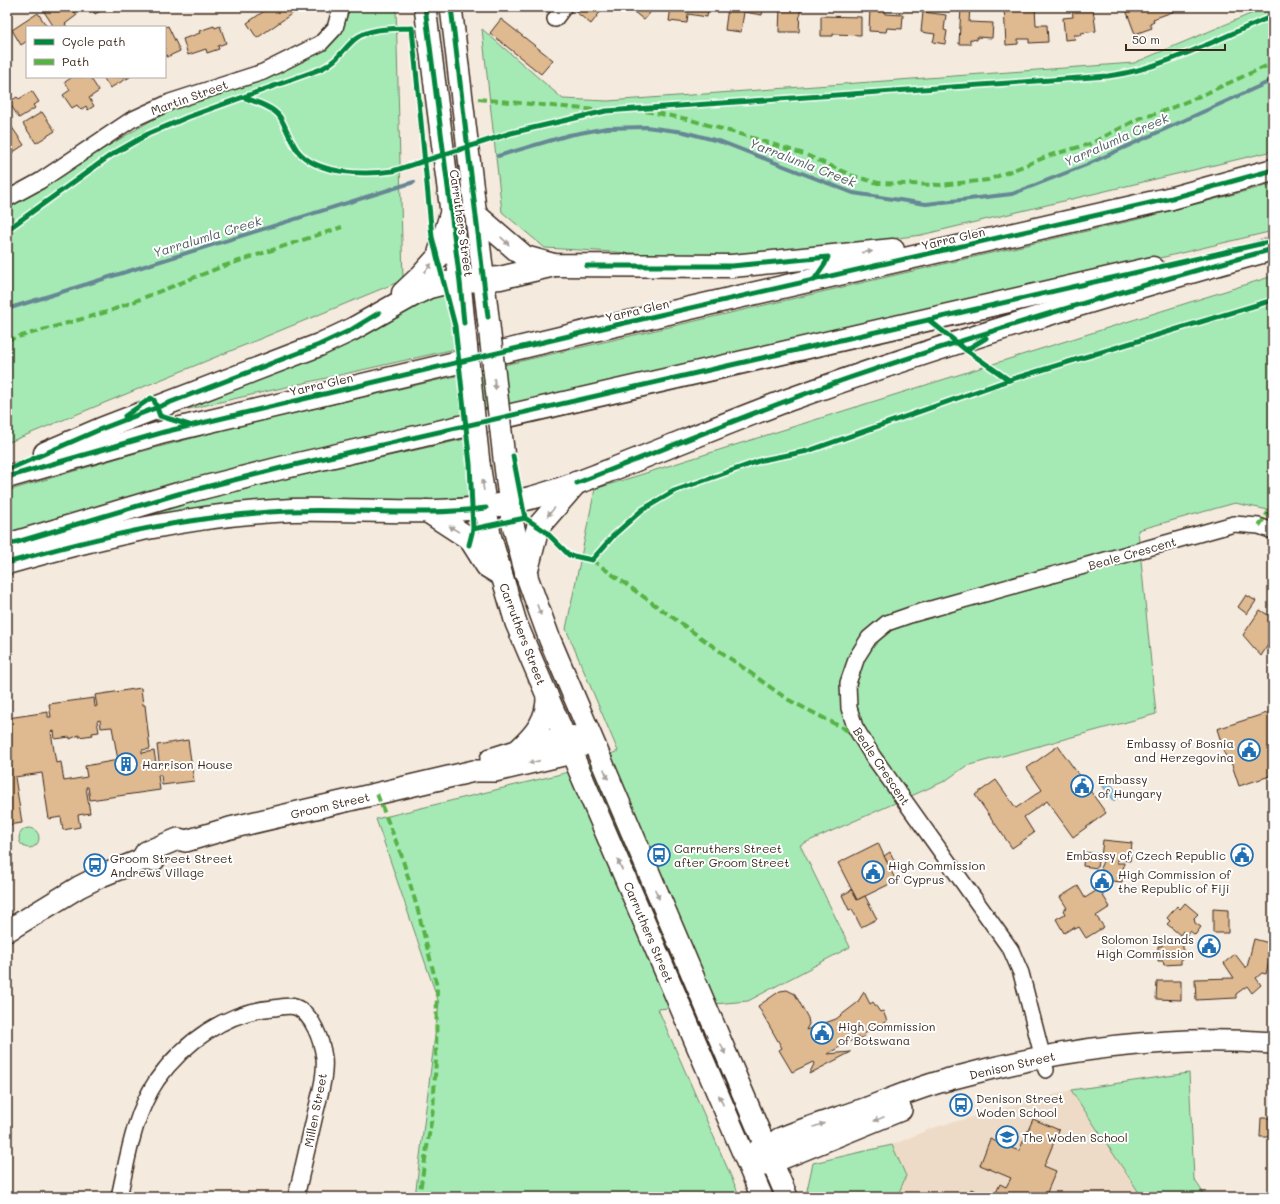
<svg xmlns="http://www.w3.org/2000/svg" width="1280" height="1204" viewBox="0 0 1280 1204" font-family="Mali,sans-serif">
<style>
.built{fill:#eedbc7}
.green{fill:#a5eab5;stroke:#708a6a}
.water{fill:#82c5e3;stroke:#668794}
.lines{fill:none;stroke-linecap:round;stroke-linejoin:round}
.stream{stroke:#668794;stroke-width:4}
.building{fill:#dfb990;stroke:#3b2a1e;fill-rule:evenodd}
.street-casing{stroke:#3b2a1e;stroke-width:18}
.secondary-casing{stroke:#3b2a1e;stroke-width:24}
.highway-casing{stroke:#3b2a1e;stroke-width:25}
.street{stroke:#fff;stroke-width:15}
.secondary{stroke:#fff;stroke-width:21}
.highway{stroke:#fff;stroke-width:22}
.secondary-bridge-casing{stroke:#3b2a1e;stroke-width:24;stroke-linecap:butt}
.secondary-bridge{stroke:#fff;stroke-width:21}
.quiet{stroke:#57b245;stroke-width:4;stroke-dasharray:8 4;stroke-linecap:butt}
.cycleway-casing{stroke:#fff;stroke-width:8}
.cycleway{stroke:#00873e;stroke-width:5}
.oneway{fill:#a79f9a}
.labels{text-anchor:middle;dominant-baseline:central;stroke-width:4;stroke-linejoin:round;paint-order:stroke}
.street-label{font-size:12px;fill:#3b2a1e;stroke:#fff}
.poi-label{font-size:12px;fill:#3b2a1e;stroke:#fff;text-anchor:start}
.water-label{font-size:13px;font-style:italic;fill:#546063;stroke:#fff}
</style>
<rect width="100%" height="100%" fill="#f5eade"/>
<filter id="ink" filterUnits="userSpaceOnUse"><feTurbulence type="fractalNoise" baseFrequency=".025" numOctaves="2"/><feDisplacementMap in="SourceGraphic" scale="8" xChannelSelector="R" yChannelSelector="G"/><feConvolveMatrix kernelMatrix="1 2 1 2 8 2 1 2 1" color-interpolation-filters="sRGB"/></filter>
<g filter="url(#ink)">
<polygon class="built" points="1071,1090 1142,1197 897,1197 906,1176 892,1145 932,1128"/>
<g class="green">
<polygon points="345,7 396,7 403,280 7,443 7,206 174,107 326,49 344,19"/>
<polygon points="1267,7 1273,7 1273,151 921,235 734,259 545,248 502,212 482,29 563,99 608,101 1134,63"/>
<polygon points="1273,184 1273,231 7,534 7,491 125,456 234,427 1135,220"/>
<polygon points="1273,276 1273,511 1235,503 1138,530 1156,714 966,766 945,781 800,845 850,947 748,1001 658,1009 740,1197 415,1197 439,1003 376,819 565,773 618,751 566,629 595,489"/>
<polygon points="444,293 452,327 455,349 171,413 420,299"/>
<polygon points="465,439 469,490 468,500 124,524 123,521 246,488"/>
<circle cx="29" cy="838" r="10"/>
<polygon points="1189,1073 1194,1179 1206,1197 1142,1197 1071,1090"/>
<polygon points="892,1145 906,1176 897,1197 810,1197 807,1190 813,1163"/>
</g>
<polygon class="water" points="1112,779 1114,782 1111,784 1120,796 1113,801 1102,785"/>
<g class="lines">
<g class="stream">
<polyline points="498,156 569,135 607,128 646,127 684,132 722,142 853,193 926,204 1012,194 1086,165 1273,80"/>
<polyline points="7,309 414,182"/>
</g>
</g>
<g class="building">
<polygon points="41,7 72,7 77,15 65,24 67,27 54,27"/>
<polygon points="91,7 106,7 106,8 95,14"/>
<polygon points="270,7 300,8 257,38 247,23"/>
<polygon points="581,7 604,7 591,24 576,12"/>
<polygon points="628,7 655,7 644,20"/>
<polygon points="671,7 708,7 707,17 688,14 687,23 669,21"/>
<polygon points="728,7 763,7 762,15 744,12 741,32 725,30"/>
<polygon points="780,7 803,7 802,11 800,11 799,32 779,32"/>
<polygon points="961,7 970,7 969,22 993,23 992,38 977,37 977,40 970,39 970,44 959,44"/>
<polygon points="1004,7 1035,7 1036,25 1047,25 1048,42 1029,43 1029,39 1018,39 1018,44 1006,45"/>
<polygon points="1072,7 1088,7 1088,10 1093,9 1096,31 1081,33 1081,35 1074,35 1075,39 1065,40 1063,18 1073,17"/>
<polygon points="1125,7 1174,7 1175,11 1153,19 1154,22 1150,24 1152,28 1135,34"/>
<polygon points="870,8 885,9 885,14 903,15 902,29 887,28 886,32 869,31"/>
<polygon points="923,12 946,15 944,30 947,31 945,44 933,42 935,34 921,32"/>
<polygon points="38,13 47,27 27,27 27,41 21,45 12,30"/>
<polygon points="821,16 861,17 861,35 833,34 833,36 821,36"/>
<polygon points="501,19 553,60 541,74 490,33"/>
<polygon points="168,26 180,51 167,57 165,53 165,27"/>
<polygon points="214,26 215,28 220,26 226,43 218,46 219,49 207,53 206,49 188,55 183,39 200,33 199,31"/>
<polygon points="70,77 90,77 99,91 89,98 94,106 88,110 86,106 81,110 77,105 72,108 63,95 70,90 65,82 71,78"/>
<polygon points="103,77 130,77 110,88"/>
<polygon points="32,91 39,102 33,105 35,108 19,118 9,102 17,97 19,99"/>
<polygon points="42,112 55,131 36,143 23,124"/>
<polygon points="7,120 24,145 7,156"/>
<polygon points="1246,595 1256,601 1247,614 1238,607"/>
<polygon points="1260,610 1273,618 1273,637 1261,656 1243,635"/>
<path d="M141 688 143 705H145L150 749 142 750V753L154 751 157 769H160L157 745 188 740 194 781 162 785 161 775H158L160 790 90 800 88 787H86L90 813 78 815 80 827 63 830 61 817 49 819 42 773 15 777 22 823 8 825 10 840H7V729L8 735H11L8 718 48 712V717H51L49 704 94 698 95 707 97 706 95 695ZM100 720 101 728 112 727 118 760 85 766 87 777 64 781 61 762 56 763 51 732 54 731 55 739 70 737V739L79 735V737L93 735 92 733 99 732 97 721Z"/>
<polygon points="1273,711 1273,775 1239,786 1230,759 1227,761 1217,729"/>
<polygon points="1058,746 1106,813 1073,837 1047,801 1024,817 1034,833 1012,848 975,795 996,780 1016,808 1042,790 1027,768"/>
<polygon points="1103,840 1132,843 1130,861 1117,859 1117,863 1124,863 1122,882 1102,880 1103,871 1100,868 1105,857 1101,857"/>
<polygon points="878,843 896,881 857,900 838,863"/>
<polygon points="890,852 897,866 891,869 884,856"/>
<polygon points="1084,852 1099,854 1097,868 1083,866"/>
<polygon points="1078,886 1085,898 1099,889 1110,907 1096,916 1104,927 1086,938 1079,927 1075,929 1074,927 1064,933 1056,919 1065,914 1063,910 1067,908 1060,897"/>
<polygon points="852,890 857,900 865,896 877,919 861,927 852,909 849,910 842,895"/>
<polygon points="1185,903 1198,914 1194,918 1195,923 1201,927 1195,935 1190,931 1187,935 1183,931 1180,935 1167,924 1170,921 1167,918 1177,906 1180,909"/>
<polygon points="1213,909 1228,910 1228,933 1213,933"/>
<polygon points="1162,938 1179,938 1179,944 1183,944 1183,958 1181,958 1181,964 1164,965 1163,961 1158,961 1158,946 1162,946"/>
<polygon points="1254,939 1273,944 1266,974 1262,973 1256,978 1261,985 1252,993 1247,986 1236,994 1236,998 1196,1000 1195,979 1234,978 1224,963 1235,954 1245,967 1247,967"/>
<polygon points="1157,981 1181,981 1181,1000 1156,999"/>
<polygon points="787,990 795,994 808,1018 809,1024 806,1030 836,1019 857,1003 864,992 870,1004 873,1002 880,1012 883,1011 887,1021 864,1034 865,1036 859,1039 858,1037 827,1054 851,1052 809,1074 814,1064 813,1062 792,1072 779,1050 782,1048 758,1006 780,991"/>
<polygon points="1261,1118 1273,1118 1273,1137 1260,1137"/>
<polygon points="1033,1119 1059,1130 1044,1166 1056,1171 1045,1197 994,1197 1000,1184 1006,1187 1011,1178 980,1165 990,1139 1019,1151"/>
<polygon points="971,1189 990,1197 967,1197"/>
</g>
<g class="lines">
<g class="street-casing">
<g id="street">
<polyline points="555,19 564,7"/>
<polyline points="7,199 40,181 131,120 170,102 263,72 321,43 335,28 341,7"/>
<polyline points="1046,1070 1021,973 1011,950 872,755 855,727 849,708 848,683 857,657 869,638 887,623 913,614 1234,524 1259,526 1273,531"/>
<path d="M119 1197C128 1157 134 1114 157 1080 184 1042 227 1011 274 1008 281 1007 289 1005 295 1007 313 1013 322 1042 324 1058 326 1076 319 1097 315 1115 309 1142 302 1170 296 1197"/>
</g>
</g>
<g class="secondary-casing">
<g id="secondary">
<polyline points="425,7 460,282 464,323"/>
<polyline points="451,7 488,317"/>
<polyline points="504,458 512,521 526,574 550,640 787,1197"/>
<polyline points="479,463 490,535 516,623 762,1197"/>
<path d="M519 749C536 734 548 718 547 695"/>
<polyline points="491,759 564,736 579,737"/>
<polyline points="141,860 146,852 178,839 186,841 230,828 474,771 495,771 572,753 582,745"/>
<polyline points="7,931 79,887 101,876 141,860 154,860"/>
<polyline points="759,1149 768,1154 783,1158 901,1110"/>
<path d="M765 1165 768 1154 779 1139C807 1127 838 1118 867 1108 894 1098 922 1086 950 1079 1057 1049 1162 1035 1273 1043"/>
</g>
</g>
<g class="highway-casing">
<g id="highway">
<polyline points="476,215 525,257 554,265 732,266 893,250"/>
<polyline points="403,293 421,276 438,257 451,214"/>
<polyline points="45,453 101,429 319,345 351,330 415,294 429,287 445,283 500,278 554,265"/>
<polyline points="7,477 164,432 594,330 1172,198 1273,170"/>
<polyline points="427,511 470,539 487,566 500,574"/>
<polyline points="7,545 178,494 281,468 1153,268"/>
<path d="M7 563C100 536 194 514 292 510 369 508 447 519 522 500 550 494 577 483 603 473 665 449 726 423 788 400 947 343 1110 294 1273 249"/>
<polyline points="526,574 538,527 576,483"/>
</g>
</g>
<use href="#street" class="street"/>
<use href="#secondary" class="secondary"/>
<use href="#highway" class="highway"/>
<g class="secondary-bridge-casing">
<g id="secondary-bridge">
<polyline points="488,317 504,458"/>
<polyline points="464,323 479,463"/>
</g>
</g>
<use href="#secondary-bridge" class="secondary-bridge"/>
<g class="quiet">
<polyline points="478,99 595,110"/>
<polyline points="645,111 687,119 743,135 804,154 853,176 878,183 940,185 988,180 1051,155 1090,144 1140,118 1159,113 1200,96 1273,63"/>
<polyline points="7,340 110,311 221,267 342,227"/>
<polyline points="1259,526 1273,505"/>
<polyline points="592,560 787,699 862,738"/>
<polyline points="377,794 401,854 417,907 437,986 436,1059 433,1110 419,1197"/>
</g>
<g class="cycleway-casing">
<g id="cycleway">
<polyline points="425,7 460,282 464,323"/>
<polyline points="451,7 488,317"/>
<path d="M245 98C256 102 273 107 280 117 286 127 290 140 297 150 316 175 365 175 393 171L511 133 606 111 1108 76C1163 69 1221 37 1273 16"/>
<path d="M7 230 111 155 148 134 188 117 321 69C339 60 342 50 355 39 370 27 394 29 412 28L432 237 455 326 470 464 473 529 469 545"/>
<polyline points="587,266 732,266 828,257 825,264 814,280"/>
<polyline points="929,320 966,350 986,338"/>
<polyline points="966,350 1009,380"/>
<polyline points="125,416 151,398 154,400 160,416 189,425"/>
<polyline points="513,456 525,518 545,531 569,555 592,560 614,535 642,510 674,491 762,460 808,451 1009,380 1273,300"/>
<polyline points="7,470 101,429 319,345 351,330 379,313"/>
<polyline points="7,477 164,432 594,330 1172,198 1273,170"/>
<path d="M577 483C668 448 757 410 849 378 989 330 1131 288 1273 249"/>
<polyline points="473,529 525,518"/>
<polyline points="7,545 178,494 281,468 1273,241"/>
<path d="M7 563C100 536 193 515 289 511 355 508 421 517 486 508"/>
</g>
</g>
<use href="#cycleway" class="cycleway"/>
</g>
<defs><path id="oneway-solid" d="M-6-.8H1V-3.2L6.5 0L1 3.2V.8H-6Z"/></defs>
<g class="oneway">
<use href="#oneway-solid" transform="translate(505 241) rotate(43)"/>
<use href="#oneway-solid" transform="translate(867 252) rotate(-6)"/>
<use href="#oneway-solid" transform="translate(428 268) rotate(-51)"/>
<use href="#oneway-solid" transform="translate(495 384) rotate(83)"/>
<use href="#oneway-solid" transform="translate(483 485) rotate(-99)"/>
<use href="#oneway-solid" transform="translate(551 512) rotate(131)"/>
<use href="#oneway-solid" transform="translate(454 529) rotate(-148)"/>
<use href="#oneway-solid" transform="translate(539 610) rotate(70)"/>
<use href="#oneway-solid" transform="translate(534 762) rotate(167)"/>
<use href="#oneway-solid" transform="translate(606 774) rotate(67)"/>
<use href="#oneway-solid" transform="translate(620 865) rotate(-113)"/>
<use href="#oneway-solid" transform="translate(657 894) rotate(67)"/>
<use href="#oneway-solid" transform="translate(723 1049) rotate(67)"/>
<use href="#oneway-solid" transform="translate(721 1100) rotate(-113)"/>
<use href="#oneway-solid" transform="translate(879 1119) rotate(158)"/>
<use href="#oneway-solid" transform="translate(819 1125) rotate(-19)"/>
</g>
</g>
<defs>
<g id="civic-ring" transform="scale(1.15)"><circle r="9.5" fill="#fff" stroke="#1f6fb2" stroke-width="1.5"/><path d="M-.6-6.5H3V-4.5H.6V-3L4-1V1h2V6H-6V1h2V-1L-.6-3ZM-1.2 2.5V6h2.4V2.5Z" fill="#1f6fb2"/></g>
<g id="building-ring" transform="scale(1.15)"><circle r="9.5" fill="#fff" stroke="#1f6fb2" stroke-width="1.5"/><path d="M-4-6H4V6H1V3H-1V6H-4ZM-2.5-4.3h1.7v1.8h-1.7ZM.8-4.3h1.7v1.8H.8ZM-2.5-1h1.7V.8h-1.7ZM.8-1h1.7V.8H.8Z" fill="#1f6fb2"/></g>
<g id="bus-ring" transform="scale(1.15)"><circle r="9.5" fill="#fff" stroke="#1f6fb2" stroke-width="1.5"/><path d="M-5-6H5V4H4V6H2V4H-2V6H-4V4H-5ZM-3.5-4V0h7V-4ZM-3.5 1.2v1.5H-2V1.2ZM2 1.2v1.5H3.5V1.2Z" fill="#1f6fb2"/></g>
<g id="school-ring" transform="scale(1.15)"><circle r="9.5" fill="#fff" stroke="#1f6fb2" stroke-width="1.5"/><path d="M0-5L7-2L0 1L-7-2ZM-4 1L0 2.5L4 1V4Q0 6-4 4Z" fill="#1f6fb2"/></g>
</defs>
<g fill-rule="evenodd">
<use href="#civic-ring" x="1249" y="750"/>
<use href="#building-ring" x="126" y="764"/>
<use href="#civic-ring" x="1082" y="786"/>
<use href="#bus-ring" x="659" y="855"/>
<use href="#civic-ring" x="1242" y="855"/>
<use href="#bus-ring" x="95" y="865"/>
<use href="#civic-ring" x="873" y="872"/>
<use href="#civic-ring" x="1102" y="881"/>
<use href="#civic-ring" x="1209" y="946"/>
<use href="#civic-ring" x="822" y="1033"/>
<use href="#bus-ring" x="961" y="1105"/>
<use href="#school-ring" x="1007" y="1137"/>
</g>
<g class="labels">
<g class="street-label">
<text transform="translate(189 97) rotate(-20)">Martin Street</text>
<text transform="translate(462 223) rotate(82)">Carruthers Street</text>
<text transform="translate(953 238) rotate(-13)">Yarra Glen</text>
<text transform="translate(637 310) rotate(-13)">Yarra Glen</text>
<text transform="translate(321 384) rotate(-13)">Yarra Glen</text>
<text transform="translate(1132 553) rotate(-16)">Beale Crescent</text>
<text transform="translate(523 634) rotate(69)">Carruthers Street</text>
<text transform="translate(882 766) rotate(56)">Beale Crescent</text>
<text transform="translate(330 805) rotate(-13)">Groom Street</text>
<text transform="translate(649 932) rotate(67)">Carruthers Street</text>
<text transform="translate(1012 1065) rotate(-13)">Denison Street</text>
<text transform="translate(315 1110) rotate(-79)">Millen Street</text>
</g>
<g class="poi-label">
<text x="1234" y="743" text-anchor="end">Embassy of Bosnia<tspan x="1234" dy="14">and Herzegovina</tspan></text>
<text x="142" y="764">Harrison House</text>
<text x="1098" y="779">Embassy<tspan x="1098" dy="14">of Hungary</tspan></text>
<text x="674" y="848">Carruthers Street<tspan x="674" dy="14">after Groom Street</tspan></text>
<text x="1226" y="855" text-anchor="end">Embassy of Czech Republic</text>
<text x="110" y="858">Groom Street Street<tspan x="110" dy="14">Andrews Village</tspan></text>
<text x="888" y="865">High Commission<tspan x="888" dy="14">of Cyprus</tspan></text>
<text x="1118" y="874">High Commission of<tspan x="1118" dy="14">the Republic of Fiji</tspan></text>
<text x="1194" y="939" text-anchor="end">Solomon Islands<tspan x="1194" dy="14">High Commission</tspan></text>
<text x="838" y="1026">High Commission<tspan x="838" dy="14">of Botswana</tspan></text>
<text x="976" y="1098">Denison Street<tspan x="976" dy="14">Woden School</tspan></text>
<text x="1022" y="1137">The Woden School</text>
</g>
<g class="water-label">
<text transform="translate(1116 139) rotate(-24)">Yarralumla Creek</text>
<text transform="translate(803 162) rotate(21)">Yarralumla Creek</text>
<text transform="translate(207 236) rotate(-17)">Yarralumla Creek</text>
</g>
</g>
<rect width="1280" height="1204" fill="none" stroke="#fff" stroke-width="24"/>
<rect x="12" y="12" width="1256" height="1180" fill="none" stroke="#3b2a1e" stroke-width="1.5" filter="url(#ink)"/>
<rect x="26" y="26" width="140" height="52" fill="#ffffff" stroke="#b1aaa5"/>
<rect x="34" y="39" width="20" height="6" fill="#00873e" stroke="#b1aaa5"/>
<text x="62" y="46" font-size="12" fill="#3b2a1e">Cycle path</text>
<rect x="34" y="59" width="20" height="6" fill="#57b245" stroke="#b1aaa5"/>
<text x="62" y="66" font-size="12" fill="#3b2a1e">Path</text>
<path d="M1126 44v6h99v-6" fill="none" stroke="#3b2a1e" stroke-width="2"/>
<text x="1132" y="44" font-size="12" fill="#3b2a1e" stroke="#ffffff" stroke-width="3" paint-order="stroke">50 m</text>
</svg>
